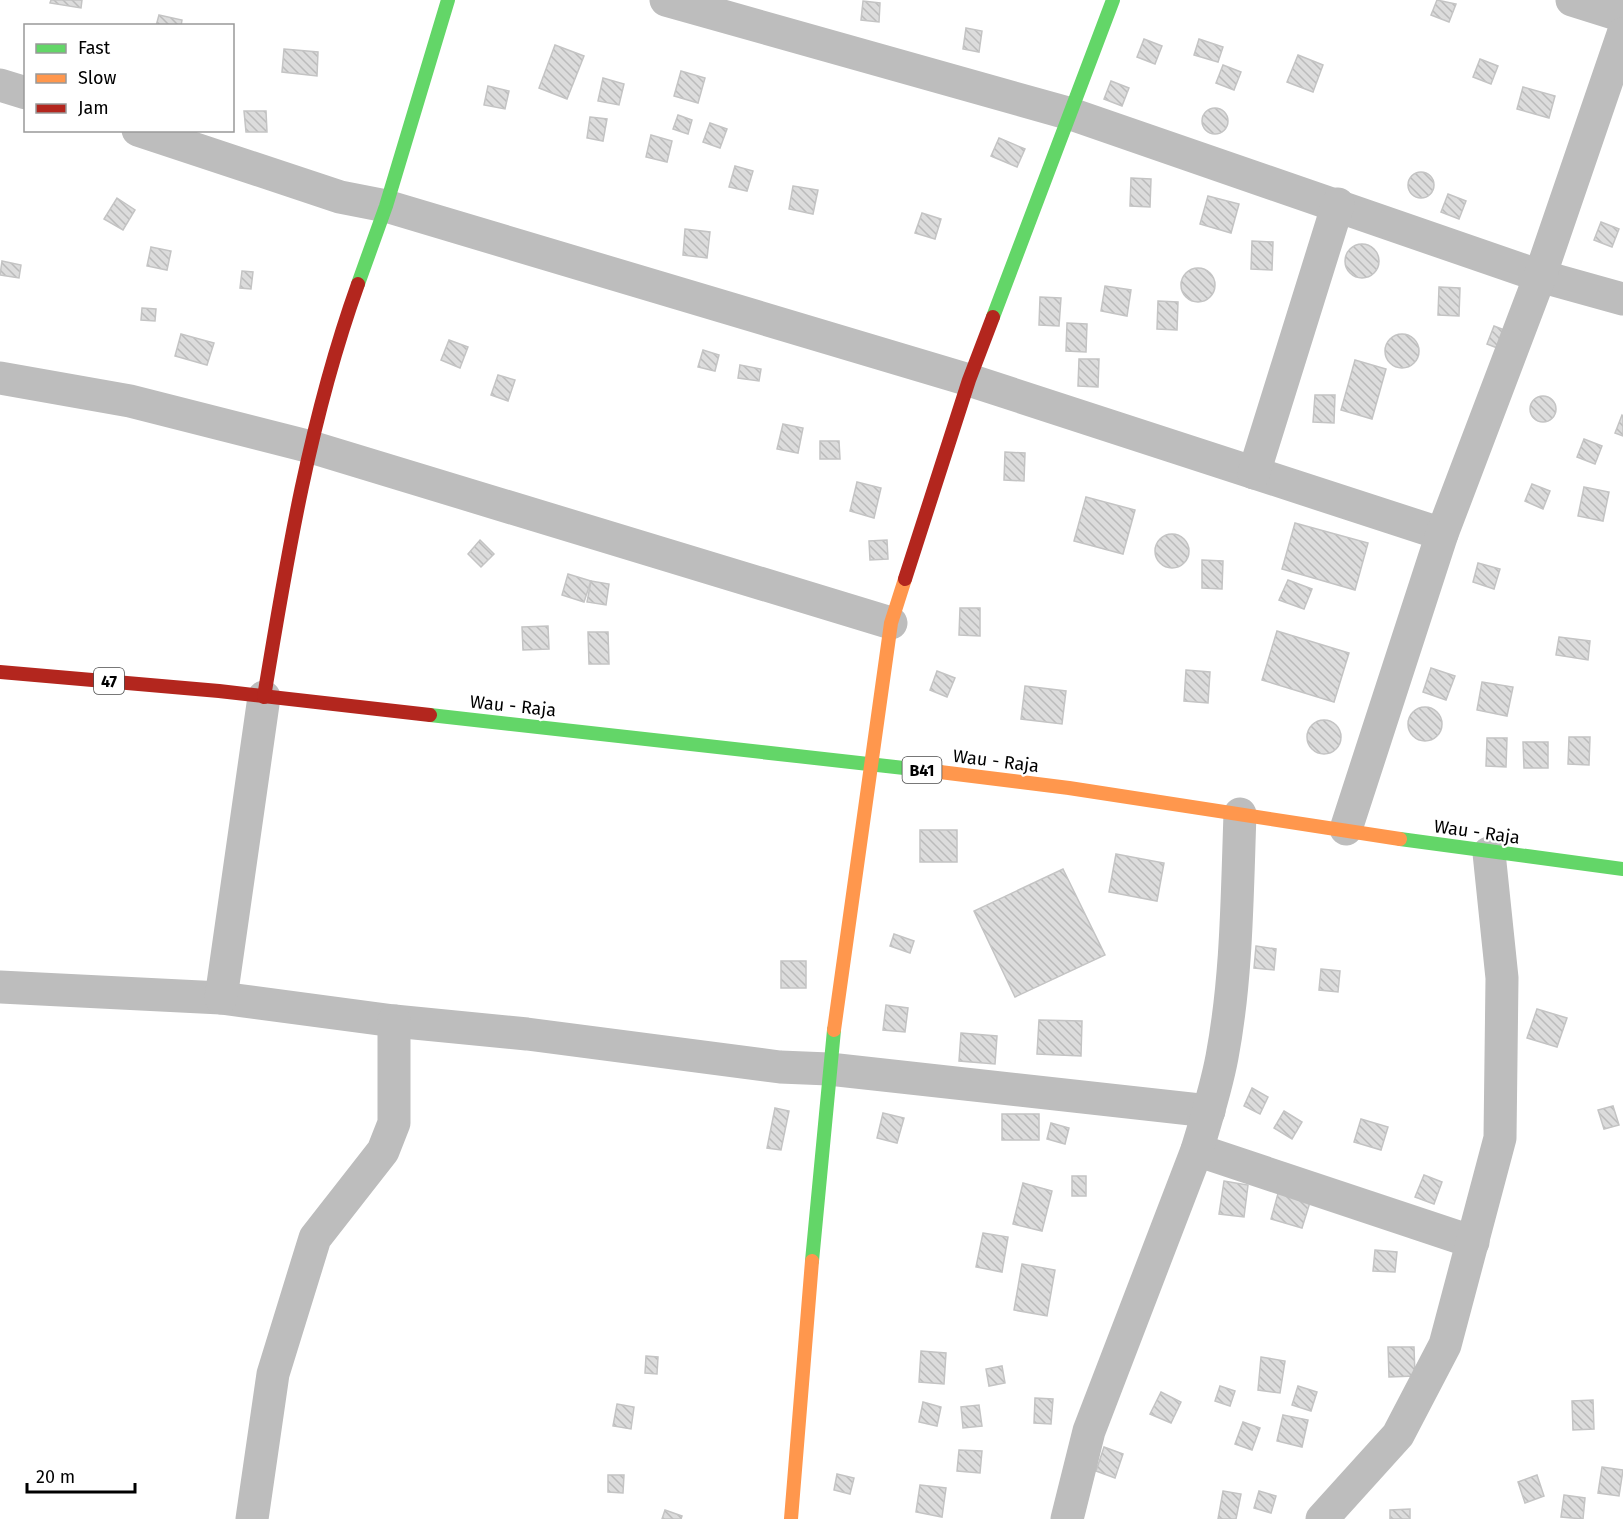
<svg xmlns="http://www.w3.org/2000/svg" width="1623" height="1519" viewBox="0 0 1623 1519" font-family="'Fira Sans',sans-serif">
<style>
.building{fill:url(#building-back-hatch);stroke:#c4c4c4;stroke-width:1.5}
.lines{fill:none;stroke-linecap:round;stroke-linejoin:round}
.street{stroke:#bdbdbd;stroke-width:33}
.fast{stroke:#63d668;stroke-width:14}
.slow{stroke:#ff974d;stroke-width:14}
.jam{stroke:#b3261e;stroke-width:14}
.labels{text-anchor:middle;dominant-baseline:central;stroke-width:4.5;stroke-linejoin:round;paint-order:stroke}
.shield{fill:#fff;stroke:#4c4c4c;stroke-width:1.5}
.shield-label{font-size:16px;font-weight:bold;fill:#000}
.street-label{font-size:18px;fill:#000;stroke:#fff}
</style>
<defs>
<pattern id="building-back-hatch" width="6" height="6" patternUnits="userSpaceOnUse" patternTransform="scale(1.5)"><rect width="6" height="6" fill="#dcdcdc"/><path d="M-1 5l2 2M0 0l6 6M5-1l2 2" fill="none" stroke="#bbb"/></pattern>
</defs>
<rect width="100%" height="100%" fill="#fff"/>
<g class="building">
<polygon points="51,0 82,0 81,8 50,3"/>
<polygon points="1437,0 1456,4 1449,22 1431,15"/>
<polygon points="863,1 880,3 879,22 861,20"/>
<polygon points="159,15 182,20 181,26 156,26"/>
<polygon points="966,28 982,31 979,52 963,49"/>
<polygon points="1144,39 1162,46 1155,64 1137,57"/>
<polygon points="1199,39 1223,47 1218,62 1194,55"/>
<polygon points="555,45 584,56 567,99 539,88"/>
<polygon points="284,49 318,52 317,76 282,72"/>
<polygon points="1298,55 1323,65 1313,92 1287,82"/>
<polygon points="1480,59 1498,66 1491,84 1473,77"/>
<polygon points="1223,65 1241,72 1234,90 1216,83"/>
<polygon points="681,71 705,78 698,103 674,96"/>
<polygon points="603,78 624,84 619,105 598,101"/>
<polygon points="1111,81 1129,88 1122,106 1104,99"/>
<polygon points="488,86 509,91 505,109 484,105"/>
<polygon points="1523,87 1555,96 1549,118 1517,109"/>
<circle cx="1215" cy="121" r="13"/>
<polygon points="244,111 266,111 267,132 246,132"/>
<polygon points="678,115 692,120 688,134 673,129"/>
<polygon points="590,117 607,119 603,141 587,138"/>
<polygon points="710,123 727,129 720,148 703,142"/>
<polygon points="651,135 672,141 667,162 646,157"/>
<polygon points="999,138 1025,149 1017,167 991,156"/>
<polygon points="735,166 753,171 747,191 729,187"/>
<circle cx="1421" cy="185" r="13"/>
<polygon points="1131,178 1151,179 1150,207 1130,206"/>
<polygon points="793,186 818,190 813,214 789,209"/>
<polygon points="1448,194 1466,201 1459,219 1441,212"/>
<polygon points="1208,196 1239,204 1231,233 1200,224"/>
<polygon points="117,198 135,210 123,230 104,219"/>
<polygon points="922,213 941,219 935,239 915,233"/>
<polygon points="1601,222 1619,229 1612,247 1594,240"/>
<polygon points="685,229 710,232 707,258 683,255"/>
<polygon points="1252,241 1273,242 1272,270 1251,269"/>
<circle cx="1362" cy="261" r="17"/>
<polygon points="151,247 171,251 167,270 147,266"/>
<polygon points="2,261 21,265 19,278 0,275"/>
<circle cx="1198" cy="285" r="17"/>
<polygon points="242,271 253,272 251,289 240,288"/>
<polygon points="1105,286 1131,290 1127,316 1101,311"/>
<polygon points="1439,287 1460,288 1459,316 1438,315"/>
<polygon points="1040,297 1061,298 1059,326 1039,325"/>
<polygon points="1158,301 1178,302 1177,330 1157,329"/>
<polygon points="142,308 156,309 155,321 141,320"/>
<polygon points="1067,323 1087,324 1086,352 1066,351"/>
<polygon points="1494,326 1512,333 1505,351 1487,344"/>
<circle cx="1402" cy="351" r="17"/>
<polygon points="181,334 214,343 207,365 175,356"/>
<polygon points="449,340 468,347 460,368 441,360"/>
<polygon points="703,350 719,355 715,371 698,367"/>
<polygon points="1079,359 1099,359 1098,387 1078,386"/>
<polygon points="1355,360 1386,369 1372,419 1341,410"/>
<polygon points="740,365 761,369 759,381 738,378"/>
<polygon points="498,375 515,380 508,401 491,395"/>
<polygon points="1315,395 1335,395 1334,423 1313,422"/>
<circle cx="1543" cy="409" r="13"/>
<polygon points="1622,415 1623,416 1623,436 1615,433"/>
<polygon points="783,424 803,428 798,453 777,449"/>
<polygon points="1584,439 1602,446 1595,464 1577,457"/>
<polygon points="820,441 839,441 840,459 820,459"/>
<polygon points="1005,452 1025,453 1024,481 1004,480"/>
<polygon points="857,482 881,488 874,518 850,511"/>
<polygon points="1532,484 1550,491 1543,509 1525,501"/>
<polygon points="1584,487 1609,492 1603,521 1578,516"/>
<polygon points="1086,497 1135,510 1123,554 1074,541"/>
<polygon points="1295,523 1368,543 1355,590 1282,569"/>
<circle cx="1172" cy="551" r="17"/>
<polygon points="480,540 494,554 481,567 468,554"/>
<polygon points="887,540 888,559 870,560 869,541"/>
<polygon points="1202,560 1223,561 1222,589 1202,588"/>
<polygon points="1478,563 1500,569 1494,589 1473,582"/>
<polygon points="568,574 591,581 584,602 562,595"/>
<polygon points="1288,580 1312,589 1304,609 1279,600"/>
<polygon points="591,581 609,584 606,605 587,602"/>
<polygon points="960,608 980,608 980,636 959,635"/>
<polygon points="548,626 549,649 523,650 522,627"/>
<polygon points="1277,631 1349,653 1334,702 1262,680"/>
<polygon points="588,632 608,632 609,664 589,664"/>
<polygon points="1559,637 1590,641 1588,660 1556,655"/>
<polygon points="1431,668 1455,676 1446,700 1423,692"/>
<polygon points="1186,670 1210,672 1208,703 1184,701"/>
<polygon points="937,671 955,678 947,697 930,690"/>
<polygon points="1482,682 1513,687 1507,716 1477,710"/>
<polygon points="1025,686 1066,691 1062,724 1021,719"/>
<circle cx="1425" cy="724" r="17"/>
<circle cx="1324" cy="737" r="17"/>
<polygon points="1569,737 1590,737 1589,765 1568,764"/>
<polygon points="1487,738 1507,738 1506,767 1486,766"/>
<polygon points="1523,742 1548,742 1548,768 1524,768"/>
<rect x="920" y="830" width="37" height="32"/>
<polygon points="1116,854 1164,863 1157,901 1109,892"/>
<polygon points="1063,869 1105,955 1015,997 974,911"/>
<polygon points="894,934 914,941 910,953 890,946"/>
<polygon points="1256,946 1276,949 1274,970 1254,968"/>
<rect x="781" y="961" width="25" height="27"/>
<polygon points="1321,969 1340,971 1338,992 1319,990"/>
<polygon points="886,1005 908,1008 905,1032 883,1030"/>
<polygon points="1537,1009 1567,1018 1557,1047 1527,1038"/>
<polygon points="1039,1020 1082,1021 1081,1056 1037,1054"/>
<polygon points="961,1033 997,1036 995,1064 959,1061"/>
<polygon points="1252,1088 1268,1097 1260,1114 1244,1106"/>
<polygon points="1613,1106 1619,1125 1604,1129 1598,1110"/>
<polygon points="775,1108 789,1111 781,1150 767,1148"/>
<polygon points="1284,1111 1302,1122 1292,1139 1274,1128"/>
<polygon points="883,1113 904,1118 897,1143 877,1138"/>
<rect x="1002" y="1114" width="37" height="26"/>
<polygon points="1361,1119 1388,1127 1381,1150 1354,1142"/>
<polygon points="1051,1123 1069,1128 1065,1144 1047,1139"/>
<polygon points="1424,1175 1442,1182 1434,1204 1415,1197"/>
<rect x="1072" y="1176" width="14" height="20"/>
<polygon points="1224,1181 1248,1185 1244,1217 1219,1214"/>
<polygon points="1023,1183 1052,1191 1042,1231 1013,1224"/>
<polygon points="1279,1190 1311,1199 1302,1228 1271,1219"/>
<polygon points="983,1233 1008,1237 1002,1272 976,1267"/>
<polygon points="1375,1250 1397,1252 1395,1272 1373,1271"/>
<polygon points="1022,1264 1055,1270 1047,1316 1014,1310"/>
<polygon points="1388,1347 1414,1347 1415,1376 1389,1377"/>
<polygon points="921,1351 946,1353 944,1384 919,1382"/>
<polygon points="646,1356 658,1357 657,1374 645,1373"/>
<polygon points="1261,1357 1285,1361 1280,1393 1258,1390"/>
<polygon points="1002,1366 1005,1383 989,1386 986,1369"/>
<polygon points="1220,1386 1235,1391 1230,1406 1215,1401"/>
<polygon points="1298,1386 1317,1392 1311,1411 1292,1405"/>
<polygon points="1161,1392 1181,1402 1171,1423 1150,1414"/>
<polygon points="1035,1398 1053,1399 1051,1424 1034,1423"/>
<polygon points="1593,1400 1594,1429 1573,1430 1572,1401"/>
<polygon points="923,1402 941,1407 937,1426 919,1422"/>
<polygon points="617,1404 634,1407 631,1429 613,1426"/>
<polygon points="979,1405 982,1426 963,1428 961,1407"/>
<polygon points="1283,1415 1308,1420 1302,1447 1277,1441"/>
<polygon points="1243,1422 1260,1428 1252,1450 1235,1444"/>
<polygon points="1104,1447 1123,1454 1115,1478 1096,1471"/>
<polygon points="959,1450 982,1451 980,1473 957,1471"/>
<polygon points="1602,1467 1623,1470 1619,1496 1598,1493"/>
<polygon points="837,1474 854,1478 850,1494 834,1490"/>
<polygon points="608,1475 624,1475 623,1493 608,1492"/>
<polygon points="1537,1475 1544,1496 1525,1503 1518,1482"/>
<polygon points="920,1485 946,1488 942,1517 916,1512"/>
<polygon points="1223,1491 1241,1494 1236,1519 1218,1519"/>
<polygon points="1259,1491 1276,1496 1271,1513 1254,1508"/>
<polygon points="1564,1495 1585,1498 1583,1519 1561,1517"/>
<polygon points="1410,1509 1410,1519 1390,1519 1390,1510"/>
<polygon points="665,1510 682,1516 681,1519 662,1519"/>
</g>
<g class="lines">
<g class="street">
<polyline points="666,0 1071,114 1540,276 1623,299"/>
<polyline points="1572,0 1623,16"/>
<polyline points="0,85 26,93"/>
<polyline points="138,130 340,197 386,206 969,380 1442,534"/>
<polyline points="0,378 130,401 311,447 891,623"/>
<polyline points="1254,473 1338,204"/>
<polyline points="1346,829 1442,534 1540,276 1623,34"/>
<polyline points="0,987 221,998 394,1021 527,1034 780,1067 829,1069 1209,1111"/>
<polyline points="221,998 264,697"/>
<polyline points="1197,1150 1473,1242"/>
<polyline points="252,1519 273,1374 315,1238 383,1151 394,1123 394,1021"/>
<path d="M1067 1519 1089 1431 1197 1150C1206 1120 1216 1089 1222 1057 1237 977 1237 896 1240 814"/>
<polyline points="1322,1519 1398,1435 1445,1345 1500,1138 1502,978 1489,853"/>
</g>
<g class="fast">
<polyline points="358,284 386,206 448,0"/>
<polyline points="993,317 1113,0"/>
<polyline points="430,715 940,772"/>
<polyline points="1400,839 1623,869"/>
<polyline points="812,1261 834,1030"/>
</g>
<g class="slow">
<polyline points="940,772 1069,788 1400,839"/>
<polyline points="834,1030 891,623 905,579"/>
<polyline points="791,1519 812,1261"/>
</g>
<g class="jam">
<polyline points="905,579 969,380 993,317"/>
<polyline points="0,672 219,691 430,715"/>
<path d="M264 697C287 557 310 418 358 284"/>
</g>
</g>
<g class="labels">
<g class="shield">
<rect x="94" y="668" width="30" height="26" rx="4.5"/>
<rect x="902.5" y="757" width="39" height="26" rx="4.5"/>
</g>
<g class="shield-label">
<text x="109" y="681">47</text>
<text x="922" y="770">B41</text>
</g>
<g class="street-label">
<text transform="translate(513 706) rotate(6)">Wau - Raja</text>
<text transform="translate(996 761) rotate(7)">Wau - Raja</text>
<text transform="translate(1477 832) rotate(8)">Wau - Raja</text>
</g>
</g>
<rect x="24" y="24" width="210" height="108" fill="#ffffff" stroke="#999999" stroke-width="1.5"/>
<rect x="36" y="44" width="30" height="9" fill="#63d668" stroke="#999999" stroke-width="1.5"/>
<text x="78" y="54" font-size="18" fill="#000000">Fast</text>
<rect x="36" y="74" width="30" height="9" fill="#ff974d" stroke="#999999" stroke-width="1.5"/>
<text x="78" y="84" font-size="18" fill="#000000">Slow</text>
<rect x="36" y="104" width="30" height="9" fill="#b3261e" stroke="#999999" stroke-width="1.5"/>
<text x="78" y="114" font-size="18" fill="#000000">Jam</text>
<path d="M27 1483v9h108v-9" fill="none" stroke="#000000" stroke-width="3"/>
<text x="36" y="1483" font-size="18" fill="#000000" stroke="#ffffff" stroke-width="4.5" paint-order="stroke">20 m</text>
</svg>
